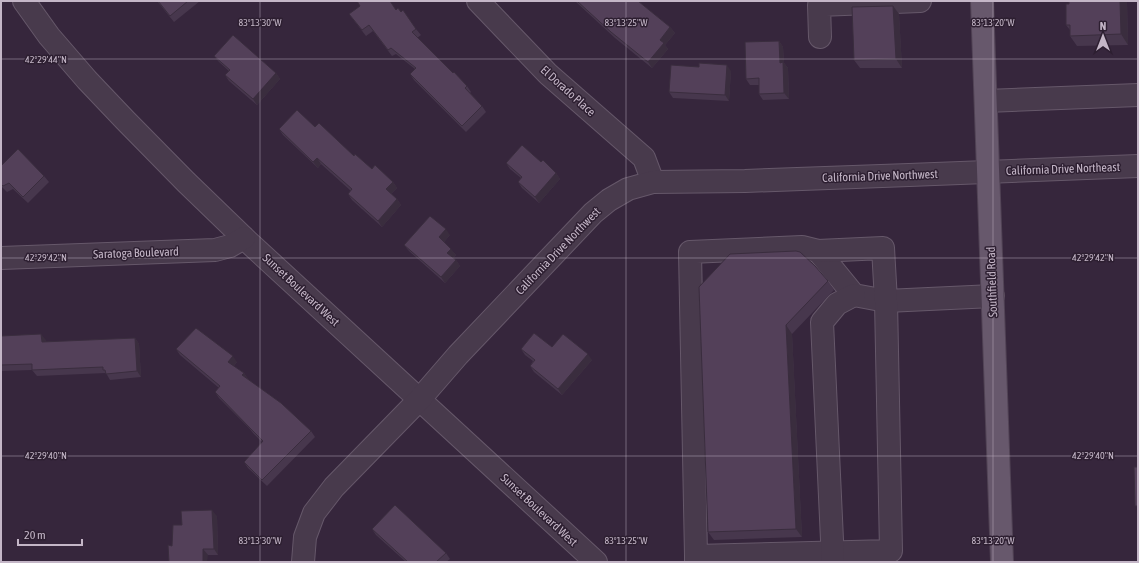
<svg xmlns="http://www.w3.org/2000/svg" width="1139" height="563" viewBox="0 0 1139 563" font-family="'Asap Condensed',sans-serif">
<style>
.lines{fill:none;stroke-linecap:round;stroke-linejoin:round}
.minor-casing{stroke:#66586a;stroke-width:24}
.major-casing{stroke:#514355;stroke-width:24}
.minor{stroke:#483a4c;stroke-width:22}
.major{stroke:#67586c;stroke-width:22}
.wall{fill:#47374d}
.shaded-wall{fill:#3a2d3e}
.building{fill:#534059;stroke:#3a2d3e}
.ticks{fill:none;stroke:#c4b6c7;stroke-width:1;stroke-opacity:0.45}
.labels{text-anchor:middle;dominant-baseline:central;stroke-width:3;stroke-linejoin:round;paint-order:stroke}
.street-label{font-size:12px;fill:#c4b6c7;stroke:#2d1f31}
.ticks-label{font-size:10px;text-anchor:middle;fill:#c4b6c7;stroke:#2d1f31;stroke-width:3;stroke-linejoin:round;paint-order:stroke}
</style>
<rect width="100%" height="100%" fill="#36263c"/>
<g class="lines">
<g class="minor-casing">
<g id="minor">
<polyline points="24,1 49,36 87,80 125,120 186,182 244,238 596,562"/>
<polyline points="478,1 548,74 644,158 653,182"/>
<polyline points="820,37 819,5 920,1"/>
<polyline points="986,101 1138,95"/>
<polyline points="818,251 854,295 886,301 993,296"/>
<polyline points="1,258 215,250 230,246 244,238"/>
<polyline points="696,556 891,551 886,301 883,248 818,251 802,247 690,252 696,556 696,562"/>
<polyline points="303,562 305,537 314,513 334,487 419,400 458,355 593,213 609,200 628,189 653,182 745,181 909,175 1138,166"/>
<polyline points="833,562 822,322 837,304 854,295"/>
</g>
</g>
<g class="major-casing">
<polyline id="major" points="982,1 1002,562"/>
</g>
<use href="#minor" class="minor"/>
<use href="#major" class="major"/>
</g>
<g class="wall">
<polygon points="157,1 200,1 174,22"/>
<polygon points="575,1 638,1 670,27 675,33 665,45 668,49 652,68 615,38"/>
<polygon points="1069,1 1127,1 1128,45 1077,46 1070,36 1070,30 1066,25"/>
<polygon points="893,6 899,14 902,68 860,68 854,60"/>
<polygon points="396,10 416,29 421,35 417,38 453,73 467,86 471,92 470,93 482,106 486,112 466,132 414,80 410,74 415,69 396,54 392,56 373,31 366,36 349,14"/>
<polygon points="779,41 783,47 784,63 788,68 789,99 763,100 759,94 759,85 750,85 746,79"/>
<polygon points="214,56 276,73 280,79 257,105 229,81 225,75 229,71 219,62"/>
<polygon points="699,67 731,71 729,101 673,98 669,92"/>
<polygon points="315,127 372,169 393,182 397,188 391,194 397,199 401,205 382,227 352,200 348,194 351,191 321,164 318,168 283,135 279,129"/>
<polygon points="541,162 556,173 560,179 539,203 522,188 518,182 521,178 510,169 506,163"/>
<polygon points="1,166 44,176 49,182 28,203 13,189 7,192 1,186"/>
<polygon points="450,235 444,242 456,255 453,258 456,260 460,266 445,283 409,251 404,245"/>
<polygon points="730,254 828,281 834,290 792,334 802,537 714,540 708,532"/>
<polygon points="1,336 46,340 46,342 135,338 139,344 141,377 110,380 106,373 37,376 32,370 1,371"/>
<polygon points="552,347 592,360 562,395 534,372 530,366 533,361 525,355 521,349"/>
<polygon points="176,349 237,362 234,366 244,373 248,379 311,431 315,437 267,486 248,468 244,462 262,442 253,433 249,428 219,398 215,392 219,388 180,355"/>
<polygon points="217,516 218,555 208,555 172,546 182,525"/>
<polygon points="372,529 446,553 450,559 446,562 406,562 376,535"/>
</g>
<g class="shaded-wall">
<polygon points="1120,1 1127,1 1128,45 1121,34"/>
<polygon points="893,6 899,14 902,68 896,59"/>
<polygon points="670,27 675,33 665,45 668,49 652,68 648,62 660,40"/>
<polygon points="779,41 783,47 784,63 788,68 789,99 784,93 780,63"/>
<polygon points="727,65 731,71 729,101 725,95"/>
<polygon points="276,73 280,79 257,105 253,99"/>
<polygon points="317,158 321,164 318,168 313,162"/>
<polygon points="556,173 560,179 539,203 535,197"/>
<polygon points="393,182 397,188 390,195 386,189"/>
<polygon points="397,199 401,205 382,227 378,221"/>
<polygon points="446,229 450,235 443,243 439,237"/>
<polygon points="451,249 456,255 452,259 447,253"/>
<polygon points="456,260 460,266 445,283 441,277"/>
<polygon points="786,325 792,334 802,537 796,529"/>
<polygon points="41,334 46,340 46,348 42,342"/>
<polygon points="135,338 139,344 141,377 137,371"/>
<polygon points="588,354 592,360 562,395 558,389"/>
<polygon points="233,356 237,362 232,368 228,362"/>
<polygon points="244,373 248,379 242,375"/>
<polygon points="212,510 217,516 218,555 214,549"/>
<polygon points="203,549 208,555 207,562 203,562"/>
</g>
<g class="building">
<polygon points="158,1 188,1 170,16"/>
<polygon points="357,1 390,1 396,10 398,8 401,12 403,10 416,29 412,32 453,73 454,72 467,86 465,88 482,106 462,126 410,74 416,68 391,48 388,50 369,25 362,30 349,14 360,6"/>
<polygon points="577,1 638,1 670,27 660,40 664,43 648,62 611,32"/>
<polygon points="1069,1 1120,1 1121,34 1070,36 1070,25 1066,25 1066,4 1069,4"/>
<polygon points="893,6 896,59 854,60 852,7"/>
<polygon points="233,35 276,73 253,99 225,75 230,70 214,56"/>
<polygon points="779,41 780,63 783,62 784,93 759,94 759,78 746,79 745,42"/>
<polygon points="699,63 727,65 725,95 669,92 671,65 699,67"/>
<polygon points="297,110 315,127 319,123 354,156 355,154 372,169 375,165 393,182 386,189 397,199 378,221 348,194 352,189 317,158 313,162 279,129"/>
<polygon points="522,145 541,162 543,160 556,173 535,197 518,182 522,177 506,163"/>
<polygon points="18,149 44,176 23,197 9,183 3,186 1,184 1,166"/>
<polygon points="430,216 446,229 439,237 451,249 447,253 456,260 441,277 404,245"/>
<polygon points="796,251 800,252 815,266 828,281 786,325 796,529 708,532 699,287 730,254"/>
<polygon points="196,328 233,356 228,362 244,373 242,375 281,403 311,431 262,480 244,462 263,441 249,427 215,392 220,386 176,349"/>
<polygon points="534,333 552,347 563,334 588,354 558,389 530,366 535,360 521,349"/>
<polygon points="41,334 42,342 135,338 137,371 106,374 105,370 103,370 103,367 32,370 32,364 1,365 1,336"/>
<polygon points="1134,467 1138,467 1138,506 1135,506"/>
<polygon points="395,505 446,553 436,562 408,562 372,529"/>
<polygon points="212,510 214,549 203,549 203,562 169,562 168,545 172,546 173,525 182,525 181,511"/>
</g>
<path class="ticks" d="M260 1V562M626 1V562M993 1V562M1 59H1138M1 258H1138M1 456H1138"/>
<g class="labels">
<g class="street-label">
<text transform="translate(568 91) rotate(42)">El Dorado Place</text>
<text transform="translate(1063 169) rotate(-2)">California Drive Northeast</text>
<text transform="translate(880 176) rotate(-2)">California Drive Northwest</text>
<text transform="translate(558 251) rotate(-46)">California Drive Northwest</text>
<text transform="translate(136 253) rotate(-2)">Saratoga Boulevard</text>
<text transform="translate(992 282) rotate(-92)">Southfield Road</text>
<text transform="translate(301 290) rotate(43)">Sunset Boulevard West</text>
<text transform="translate(539 510) rotate(43)">Sunset Boulevard West</text>
</g>
</g>
<g class="ticks-label">
<text x="260" y="26">83°13'30"W</text>
<text x="626" y="26">83°13'25"W</text>
<text x="993" y="26">83°13'20"W</text>
<text x="46" y="63">42°29'44"N</text>
<text x="46" y="261">42°29'42"N</text>
<text x="1093" y="261">42°29'42"N</text>
<text x="46" y="459">42°29'40"N</text>
<text x="1093" y="459">42°29'40"N</text>
<text x="260" y="544">83°13'30"W</text>
<text x="626" y="544">83°13'25"W</text>
<text x="993" y="544">83°13'20"W</text>
</g>
<rect width="1139" height="563" fill="none" stroke="#c4b6c7" stroke-width="4"/>
<g transform="translate(1103 36)" stroke="#2d1f31" stroke-width="3" paint-order="stroke">
<path d="M0-3L7 15L0 10L-7 15Z" fill="#c4b6c7"/>
<text y="-6" font-size="11" font-weight="bold" text-anchor="middle" fill="#c4b6c7">N</text>
</g>
<path d="M18 539v6h64v-6" fill="none" stroke="#c4b6c7" stroke-width="2"/>
<text x="24" y="539" font-size="12" fill="#c4b6c7" stroke="#2d1f31" stroke-width="3" paint-order="stroke">20 m</text>
</svg>
